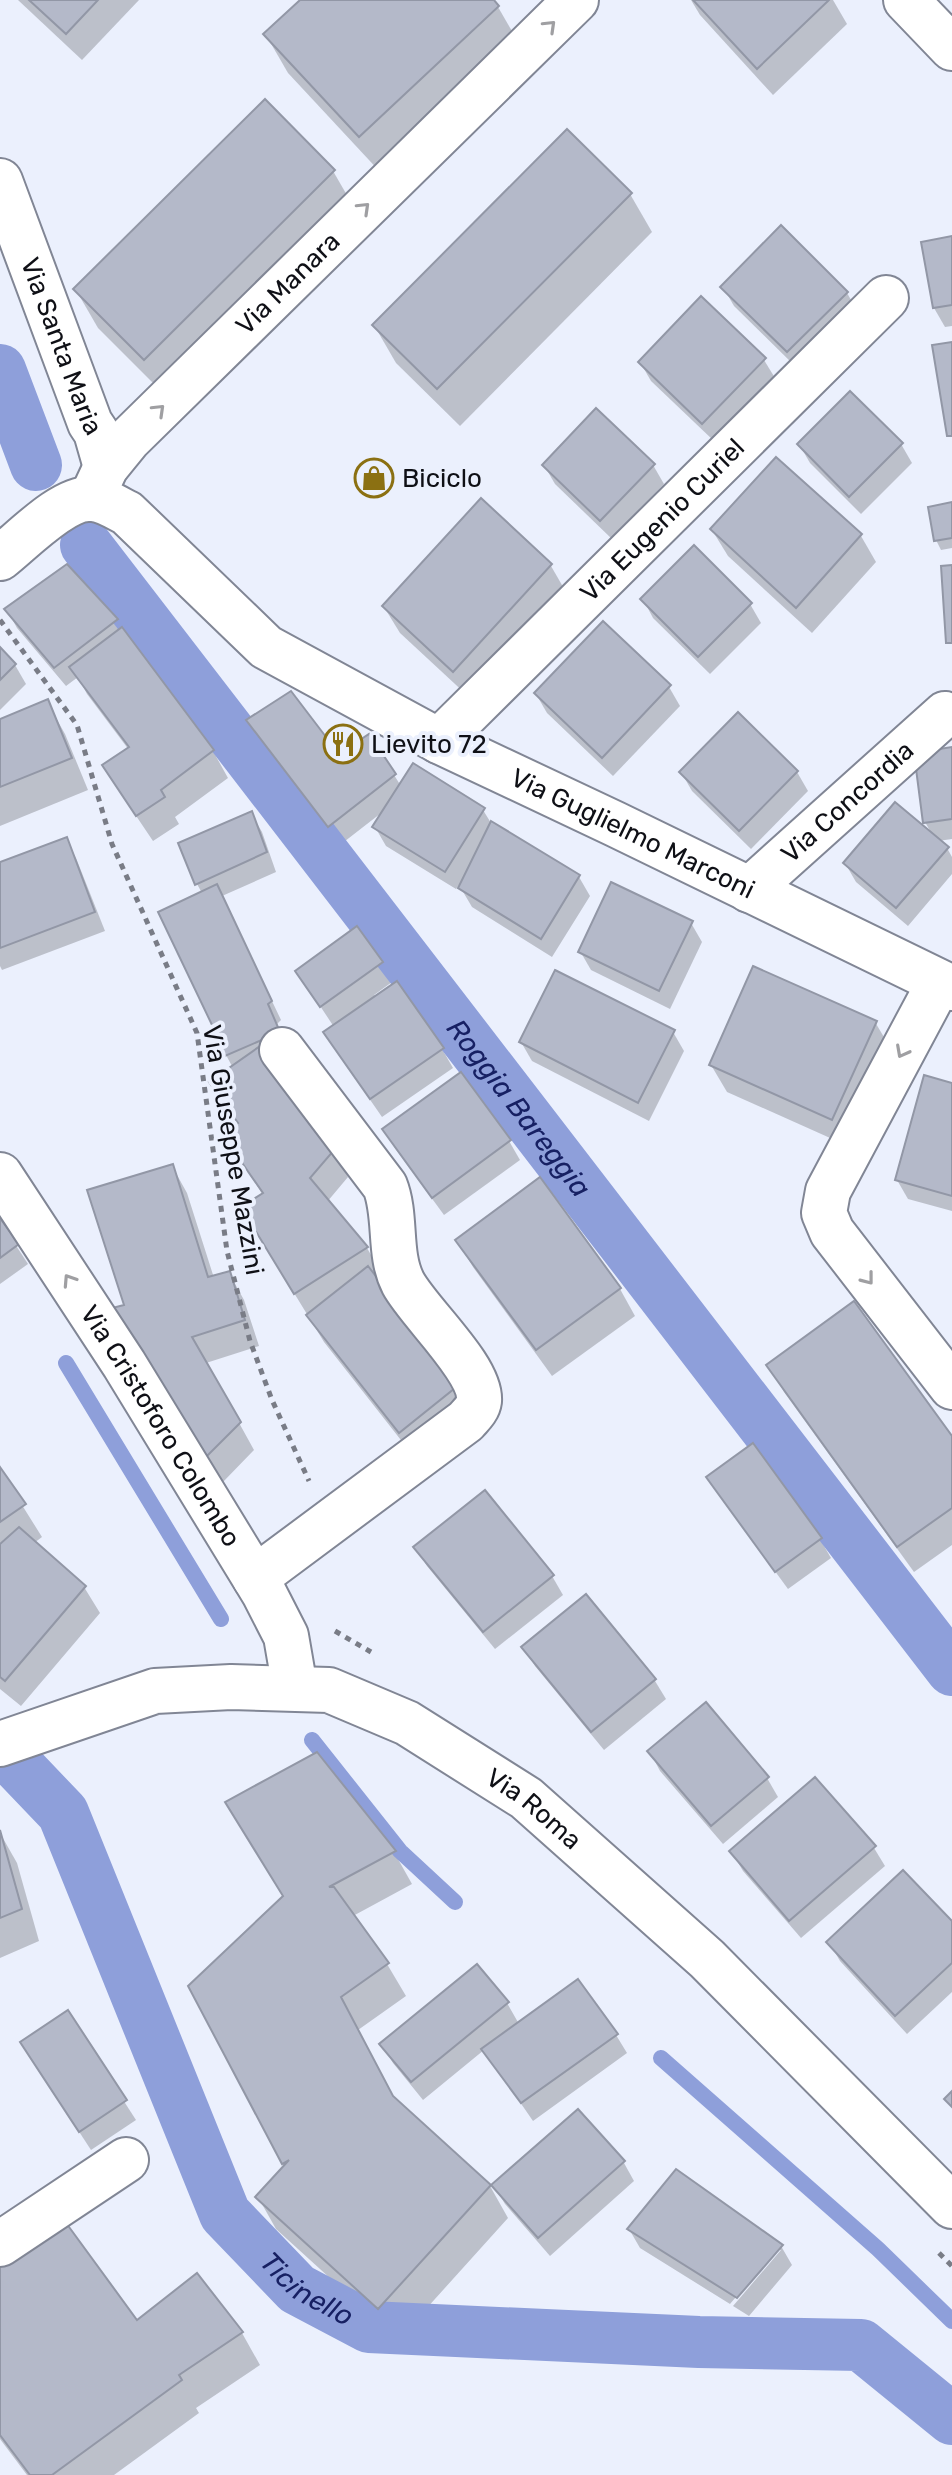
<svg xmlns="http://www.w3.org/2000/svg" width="952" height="2475" viewBox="0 0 952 2475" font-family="Rubik,sans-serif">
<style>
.shadow{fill:#0003}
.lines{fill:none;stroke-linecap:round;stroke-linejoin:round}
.stream{stroke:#8e9fda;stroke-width:16}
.canal{stroke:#8e9fda;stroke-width:52}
.building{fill:#b4b9c9;stroke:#9297a6;stroke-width:2}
.minor-casing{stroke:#818695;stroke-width:48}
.path{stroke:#797c86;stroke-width:5;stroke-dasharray:6 6;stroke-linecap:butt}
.minor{stroke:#fff;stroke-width:44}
.oneway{stroke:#9f9fa2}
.labels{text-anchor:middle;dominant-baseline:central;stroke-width:8;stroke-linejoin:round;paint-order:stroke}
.street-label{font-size:26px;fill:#0f1016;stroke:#ebf0fd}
.poi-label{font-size:26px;fill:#0f1016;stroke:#ebf0fd;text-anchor:start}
.water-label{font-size:28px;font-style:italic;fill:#172063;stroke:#ebf0fd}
</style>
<rect width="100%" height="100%" fill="#ebf0fd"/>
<g class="shadow">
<polygon points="18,0 139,0 82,60"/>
<polygon points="303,0 491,0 498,7 520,45 382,174 288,73 266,35"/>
<polygon points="691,0 833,0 847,24 773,95 700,15"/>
<polygon points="333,171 355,209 167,397 98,328 76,290"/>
<polygon points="630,194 652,232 460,426 396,363 374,325"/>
<polygon points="952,238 952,326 945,327 934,308"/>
<polygon points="723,287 847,293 858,312 799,370 734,306"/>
<polygon points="764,360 775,378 714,441 651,381 640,362"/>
<polygon points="799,444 901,444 912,463 861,514 810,463"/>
<polygon points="776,460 861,536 876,562 812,633 728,556 712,530"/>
<polygon points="544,465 653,465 664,484 612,539 555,484"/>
<polygon points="481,501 551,566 566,592 469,697 400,633 384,607"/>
<polygon points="952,504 952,548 941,550 936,540"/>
<polygon points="643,599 750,604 761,623 710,674 653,618"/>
<polygon points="7,610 116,620 213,751 228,778 175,817 179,824 153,841 120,792 129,750 87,694 78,677 66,686 17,628"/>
<polygon points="0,650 15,665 26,684 0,710"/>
<polygon points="669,687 680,706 613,776 547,713 536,694"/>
<polygon points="47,702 65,734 88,790 0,826 0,721"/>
<polygon points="249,721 338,756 394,775 401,786 483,810 491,823 579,877 590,896 552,957 472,907 459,885 456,889 386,846 375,827 385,810 340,845 260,740"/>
<polygon points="952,749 952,839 938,841 947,848 952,857 952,874 908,926 856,882 845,863 933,836 925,822"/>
<polygon points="681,772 797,772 808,791 751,849 692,791"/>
<polygon points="251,813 262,832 276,872 222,896 281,1020 277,1024 333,1150 348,1177 327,1202 367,1248 382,1274 375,1278 474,1412 415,1458 324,1342 258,1234 263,1195 224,1135 238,1125 211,1083 233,1068 226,1055 202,893 197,884"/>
<polygon points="66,840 76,858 105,931 2,970 0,966 0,864"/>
<polygon points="691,923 702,942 670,1009 591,970 580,951"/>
<polygon points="382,963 392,982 374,995 442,1049 453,1068 382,1117 337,1052 326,1033 334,1027 297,971"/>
<polygon points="875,1022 891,1049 848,1146 727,1092 711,1065"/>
<polygon points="673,1032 684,1051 649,1121 532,1061 521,1042"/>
<polygon points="952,1085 952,1211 908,1199 897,1180"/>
<polygon points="384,1130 509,1141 520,1160 444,1215 395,1148"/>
<polygon points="172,1166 187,1193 214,1278 229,1273 244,1300 259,1346 206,1363 254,1450 222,1483 122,1337 126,1306"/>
<polygon points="540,1180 620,1289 635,1316 552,1376 473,1267 457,1240"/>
<polygon points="0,1221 28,1264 0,1284"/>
<polygon points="769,1365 952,1440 952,1545 914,1572 784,1392"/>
<polygon points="0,1470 42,1537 34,1543 84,1587 100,1613 21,1706 0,1689"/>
<polygon points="709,1477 820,1539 831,1558 788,1589 720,1496"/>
<polygon points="416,1548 552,1576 563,1595 495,1649 427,1566"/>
<polygon points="586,1597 655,1681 666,1699 604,1750 535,1666 524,1647"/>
<polygon points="650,1752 767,1778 778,1797 723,1844 660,1771"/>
<polygon points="316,1754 394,1852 412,1884 353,1916 387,1964 406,1996 358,2030 395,2100 490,2186 508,2218 398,2340 276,2229 258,2197 286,2166 191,1986 285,1898"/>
<polygon points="0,1833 17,1863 39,1941 0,1958"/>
<polygon points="874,1848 885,1866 801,1938 743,1871 732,1852"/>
<polygon points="952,1924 952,1992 907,2034 840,1961 829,1942"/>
<polygon points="507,2003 519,2024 616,2035 627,2053 533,2121 484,2050 423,2100 393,2063 382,2044"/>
<polygon points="67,2013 136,2120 91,2150 33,2061"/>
<polygon points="578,2112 624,2163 634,2181 550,2256 505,2204 494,2186"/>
<polygon points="629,2229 781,2246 792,2265 749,2316 733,2306 781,2250 776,2250 730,2304 640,2248"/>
<polygon points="0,2263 137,2323 197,2276 242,2333 260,2365 196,2408 199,2413 114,2475 27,2475 0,2439"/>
</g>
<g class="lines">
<g class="stream">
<polyline points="66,1363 221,1619"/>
<polyline points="312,1740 400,1851 455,1902"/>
<polyline points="661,2058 878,2249 952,2321"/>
</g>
<g class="canal">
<polyline points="0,370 36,465"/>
<path id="s1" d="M86 545 952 1670"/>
<path id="s2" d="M0 1747 63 1813 225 2214 297 2289 369 2327 699 2342 861 2345 952 2419"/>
</g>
</g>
<g class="building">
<polygon points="29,0 98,0 66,34"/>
<polygon points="300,0 494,0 499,6 359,137 263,34"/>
<polygon points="693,0 829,0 757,69"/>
<polygon points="265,99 335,170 144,360 73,289"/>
<polygon points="567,129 632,193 437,389 372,325"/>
<polygon points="781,225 848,292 787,352 720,287"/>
<polygon points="952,236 952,305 933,308 921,242"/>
<polygon points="701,296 766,358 702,424 638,362"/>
<polygon points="952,342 952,436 947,436 932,345"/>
<polygon points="850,391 903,443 849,497 797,444"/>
<polygon points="596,408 655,464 600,521 542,465"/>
<polygon points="776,457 862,534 796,608 710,529"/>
<polygon points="481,498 552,564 453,672 382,606"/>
<polygon points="952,502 952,538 934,541 928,507"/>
<polygon points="694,545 752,603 698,657 640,599"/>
<polygon points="67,564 118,619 54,668 4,609"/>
<polygon points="952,565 952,643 946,643 941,566"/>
<polygon points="603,621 671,685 602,758 534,693"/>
<polygon points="122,627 214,750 161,790 165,797 136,816 102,765 129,747 69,667"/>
<polygon points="0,647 16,664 0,680"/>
<polygon points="291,691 339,754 369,734 396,774 328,827 246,720"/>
<polygon points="48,699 72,758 0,787 0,719"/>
<polygon points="738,712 798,771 739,831 679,772"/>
<polygon points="952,747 952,819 923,823 914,753"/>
<polygon points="413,763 485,808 445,872 372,827"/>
<polygon points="895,802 949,847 896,908 843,863"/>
<polygon points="252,811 267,852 195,885 178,843"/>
<polygon points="491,821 580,875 541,939 458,888"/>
<polygon points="67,837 95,912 0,948 0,862"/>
<polygon points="611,882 693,921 659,991 578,952"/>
<polygon points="217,884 272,1001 268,1004 280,1032 225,1056 213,1027 158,912"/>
<polygon points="357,926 383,962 320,1007 295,971"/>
<polygon points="753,966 877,1021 832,1120 709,1065"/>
<polygon points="555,970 675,1030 638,1103 519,1042"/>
<polygon points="397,981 444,1048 370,1099 323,1032"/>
<polygon points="263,1044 335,1149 310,1178 368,1247 294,1294 241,1207 263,1193 222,1134 238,1123 209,1082"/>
<polygon points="461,1072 511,1140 432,1198 382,1129"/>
<polygon points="924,1075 952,1083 952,1196 895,1180"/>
<polygon points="173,1164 208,1277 230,1271 245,1320 192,1337 241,1422 205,1458 104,1310 124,1305 87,1190"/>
<polygon points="540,1177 621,1288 536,1350 455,1240"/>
<polygon points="0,1218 19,1244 0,1258"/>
<polygon points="368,1266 460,1384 399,1433 306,1315"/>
<polygon points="854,1301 952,1436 952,1508 897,1547 766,1365"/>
<polygon points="753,1443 822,1538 775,1572 706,1477"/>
<polygon points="0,1467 26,1504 0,1522"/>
<polygon points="485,1490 554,1575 483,1632 413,1547"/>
<polygon points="19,1527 86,1586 5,1681 0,1677 0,1544"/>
<polygon points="586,1594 656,1679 591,1732 521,1647"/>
<polygon points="706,1702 769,1777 711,1826 647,1751"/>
<polygon points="317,1752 396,1851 329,1887 334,1887 389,1963 341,1997 393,2096 491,2185 378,2309 255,2197 289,2160 282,2164 188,1986 283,1896 225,1802"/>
<polygon points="815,1777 876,1846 789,1921 729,1851"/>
<polygon points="0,1830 22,1909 0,1918"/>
<polygon points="903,1870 952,1921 952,1963 895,2016 826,1942"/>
<polygon points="477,1964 509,2002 411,2082 379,2044"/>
<polygon points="578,1979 618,2034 521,2103 481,2049"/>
<polygon points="68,2010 127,2100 79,2132 20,2042"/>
<polygon points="952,2091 952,2107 944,2099"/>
<polygon points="578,2109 625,2161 538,2238 491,2185"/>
<polygon points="676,2169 783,2245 737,2298 627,2229"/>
<polygon points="61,2216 137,2320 197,2273 243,2332 179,2375 182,2380 52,2475 30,2475 0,2435 0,2261"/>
</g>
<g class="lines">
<g class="minor-casing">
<g id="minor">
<polyline points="906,0 952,48"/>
<path id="s3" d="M0 181 90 423 96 432 106 467"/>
<path id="s4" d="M91 499 106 467 128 440 576 0"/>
<path id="s5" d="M0 558C22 541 63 497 91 499 103 499 117 508 127 513L266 647 439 741 615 824 952 988"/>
<path id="s6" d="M439 741 886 298"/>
<path id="s7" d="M749 890 945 714"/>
<polyline points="939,983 828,1191 824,1213 832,1232 952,1387"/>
<path id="s8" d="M0 1175 124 1364 264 1593 286 1636 295 1688"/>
<path d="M255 1578 466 1421C471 1415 478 1409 479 1401 482 1369 419 1313 403 1283 388 1254 397 1216 385 1186L282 1050"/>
<path id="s9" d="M0 1744 155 1691 231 1687 329 1690 407 1723 526 1798 707 1959 952 2206"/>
<polyline points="0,2244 126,2160"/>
</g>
</g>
<g class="path">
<polyline points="0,620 77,725 112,844 197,1033 227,1251 250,1341 272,1400 309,1481"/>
<polyline points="335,1631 371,1652"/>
<polyline points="939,2253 952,2266"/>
</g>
<use href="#minor" class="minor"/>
</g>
<defs><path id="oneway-chevron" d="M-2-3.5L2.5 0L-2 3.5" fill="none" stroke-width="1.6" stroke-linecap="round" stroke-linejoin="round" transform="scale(2)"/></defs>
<g class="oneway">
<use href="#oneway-chevron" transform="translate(550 26) rotate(-44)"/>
<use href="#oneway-chevron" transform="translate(364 208) rotate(-44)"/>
<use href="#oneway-chevron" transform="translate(159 410) rotate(-44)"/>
<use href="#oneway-chevron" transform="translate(902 1052) rotate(118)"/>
<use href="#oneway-chevron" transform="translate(868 1279) rotate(52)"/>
<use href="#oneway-chevron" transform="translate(69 1280) rotate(-123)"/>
</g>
<defs>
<g id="shop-ring" transform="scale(2)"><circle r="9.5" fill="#ebf0fd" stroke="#8b7012" stroke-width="1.5"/><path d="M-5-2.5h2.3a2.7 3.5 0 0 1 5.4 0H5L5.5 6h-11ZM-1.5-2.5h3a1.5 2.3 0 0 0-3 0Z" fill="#8b7012"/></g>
<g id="restaurant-ring" transform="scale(2)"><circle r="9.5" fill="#ebf0fd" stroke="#8b7012" stroke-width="1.5"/><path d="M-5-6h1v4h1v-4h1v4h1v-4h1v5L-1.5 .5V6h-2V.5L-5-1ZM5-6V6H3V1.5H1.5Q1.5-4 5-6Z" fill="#8b7012"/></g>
</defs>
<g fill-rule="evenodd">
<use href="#shop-ring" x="374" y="478"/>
<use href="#restaurant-ring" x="343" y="744"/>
</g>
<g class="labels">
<g class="street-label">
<text stroke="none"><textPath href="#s4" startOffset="294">Via Manara</textPath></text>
<text stroke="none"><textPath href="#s3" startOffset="176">Via Santa Maria</textPath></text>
<text stroke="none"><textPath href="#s6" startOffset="314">Via Eugenio Curiel</textPath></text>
<text stroke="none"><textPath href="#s7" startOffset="132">Via Concordia</textPath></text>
<text stroke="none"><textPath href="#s5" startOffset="754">Via Guglielmo Marconi</textPath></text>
<text transform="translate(233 1150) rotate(80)">Via Giuseppe Mazzini</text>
<text stroke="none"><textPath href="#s8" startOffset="298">Via Cristoforo Colombo</textPath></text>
<text stroke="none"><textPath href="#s9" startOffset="576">Via Roma</textPath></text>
</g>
<g class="poi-label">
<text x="402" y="478">Biciclo</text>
<text x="371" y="744">Lievito 72</text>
</g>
<g class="water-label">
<text stroke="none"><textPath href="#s1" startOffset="710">Roggia Bareggia</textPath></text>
<text stroke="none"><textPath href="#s2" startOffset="636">Ticinello</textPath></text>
</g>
</g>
</svg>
